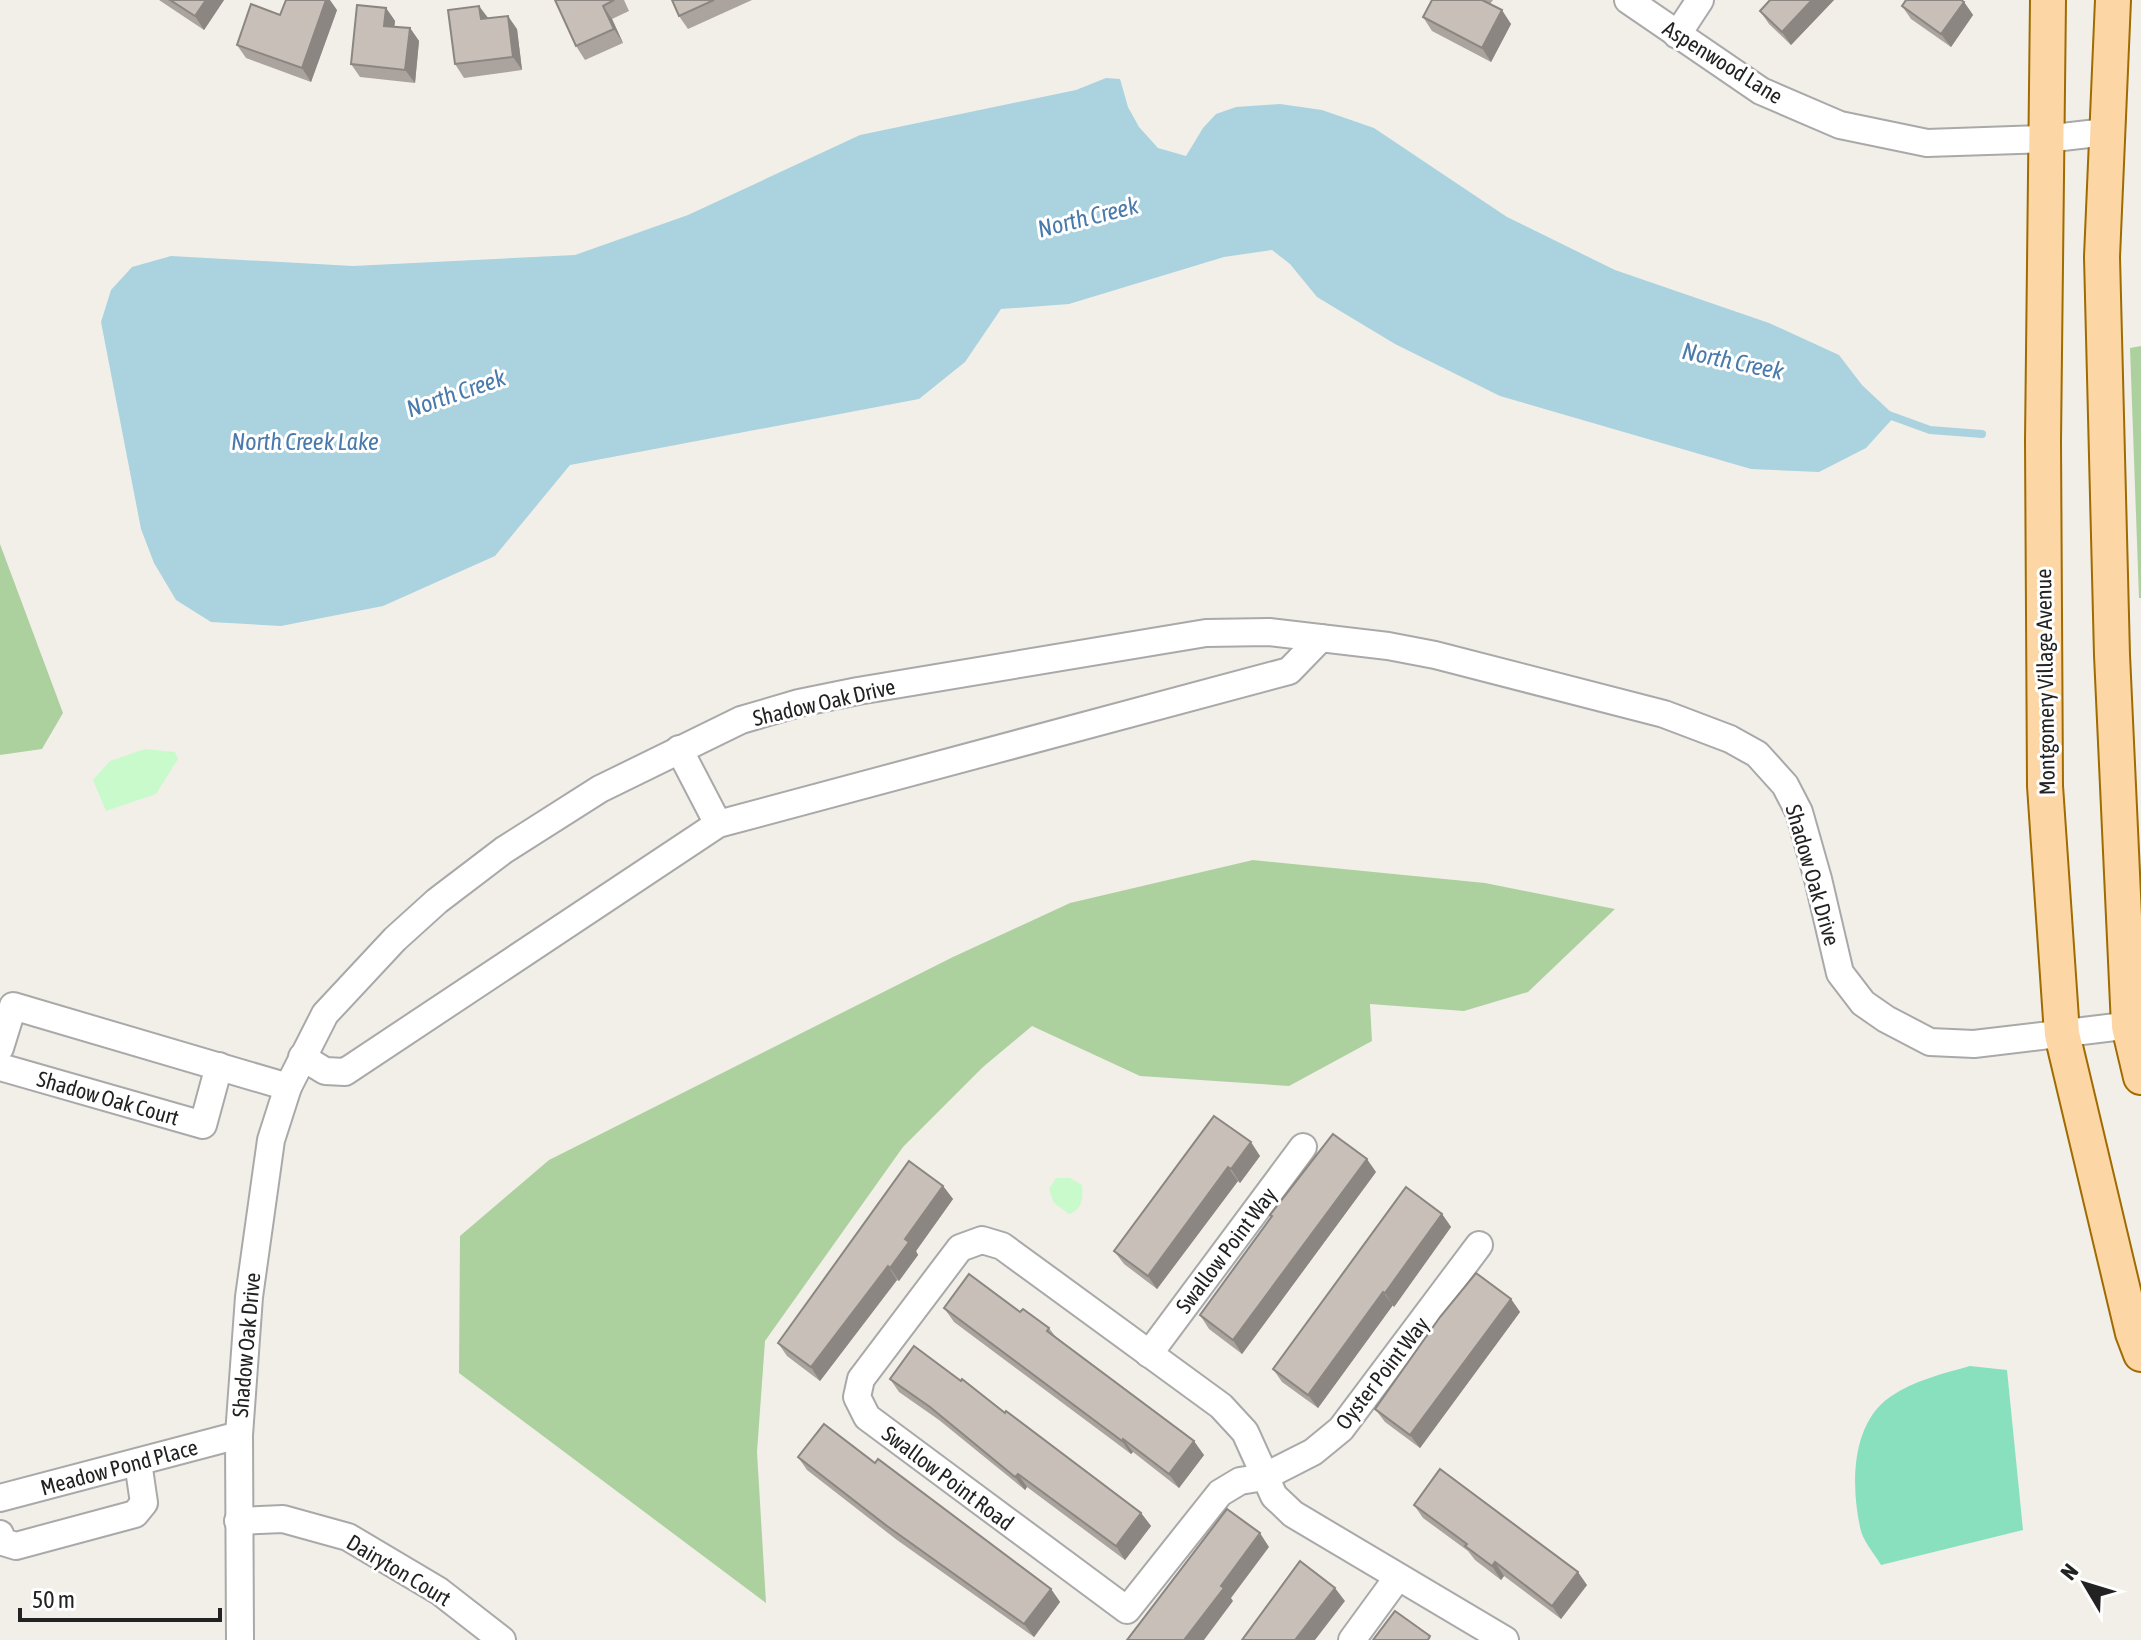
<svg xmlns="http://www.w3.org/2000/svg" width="2141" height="1640" viewBox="0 0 2141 1640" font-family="'Asap Condensed',sans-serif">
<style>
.forest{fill:#add19e}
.park{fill:#c8facc}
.pitch{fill:#88e0be}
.water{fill:#aad3df}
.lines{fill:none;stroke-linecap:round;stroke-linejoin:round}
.stream{stroke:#aad3df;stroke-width:8}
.minor-casing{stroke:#a9a9a9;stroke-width:30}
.major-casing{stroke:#a06b00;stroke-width:38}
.minor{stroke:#fff;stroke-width:26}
.major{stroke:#fcd6a4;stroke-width:34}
.wall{fill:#aba49e}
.shaded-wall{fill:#8b8681}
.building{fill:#c7bfb8;stroke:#8b8681;stroke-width:2}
.labels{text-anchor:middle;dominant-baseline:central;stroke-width:6;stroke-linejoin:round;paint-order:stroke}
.street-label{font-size:22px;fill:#222;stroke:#fff}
.water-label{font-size:24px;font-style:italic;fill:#4a7aab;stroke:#fff}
</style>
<rect width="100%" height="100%" fill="#f2efe9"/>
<g class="forest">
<polygon points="2141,346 2141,598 2139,598 2130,348"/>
<polygon points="0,544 63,713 42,749 0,755"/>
<polygon points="1253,860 1485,883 1615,909 1528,992 1464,1011 1370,1004 1372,1041 1289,1086 1140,1076 1032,1026 983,1067 903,1147 765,1341 757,1452 766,1603 459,1373 460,1236 549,1160 953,957 1070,903"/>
</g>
<g class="park">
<polygon points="145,749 175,752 178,759 156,794 106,811 93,780 110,761"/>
<path d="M1056 1178H1070L1082 1185C1083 1198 1083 1209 1069 1214L1054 1203 1049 1189Z"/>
</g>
<path class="pitch" d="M1970 1366 2007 1370 2023 1530 1881 1565C1874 1553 1862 1540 1860 1527 1851 1485 1851 1424 1890 1397 1915 1380 1942 1374 1970 1366Z"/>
<polygon class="water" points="1106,78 1120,79 1128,107 1139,127 1158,148 1186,156 1203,128 1216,114 1236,107 1280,104 1322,110 1374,128 1507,217 1615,270 1769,323 1839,355 1862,385 1895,416 1866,448 1819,472 1751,469 1500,396 1395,344 1317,297 1290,264 1272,250 1224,257 1069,304 1001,309 965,362 919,399 570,465 495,556 383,606 281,626 211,622 176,600 154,563 141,529 101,322 111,290 132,267 171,256 353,266 575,255 688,215 860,135 1076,90"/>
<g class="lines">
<polyline class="stream" points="1886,414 1930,430 1982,434"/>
<g class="minor-casing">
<g id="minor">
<polyline points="1628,0 1761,91 1840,125 1927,143 2045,139 2106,132"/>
<polyline points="1677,35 1700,0"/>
<polyline points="679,749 718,824"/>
<polyline points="0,1048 13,1006 288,1087"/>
<polyline points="302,1057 325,1071 345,1072 718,824 1289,671 1321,638"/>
<polyline points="0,1067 203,1125 219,1066"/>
<polyline points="1479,1245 1341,1429 1313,1452 1264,1477 1240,1481 1220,1493 1127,1610 867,1417 857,1397 861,1379 960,1248 982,1240 1002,1246 1221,1406 1245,1432 1274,1496 1293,1514 1505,1640"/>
<polyline points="1149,1354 1303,1147"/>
<polyline points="0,1498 239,1435"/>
<polyline points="238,1521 283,1519 348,1537 439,1591 502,1640"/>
<polyline points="0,1534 3,1542 16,1546 135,1514 144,1503 138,1462"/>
<polyline points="240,1640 239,1435 249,1297 271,1140 288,1087 325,1014 395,939 437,901 504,850 600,789 741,720 799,703 858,691 1206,633 1269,632 1388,646 1435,655 1664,714 1730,739 1757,754 1785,785 1799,812 1818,879 1840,973 1863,1003 1886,1019 1930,1042 1974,1044 2141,1024"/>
<polyline points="1352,1640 1398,1577"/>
</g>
</g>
<g class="major-casing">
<g id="major">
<polyline points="2048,0 2043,441 2045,786 2062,1034 2133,1333 2141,1354"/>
<polyline points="2113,0 2102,257 2112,655 2129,1026 2141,1077"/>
</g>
</g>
<use href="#minor" class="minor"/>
<use href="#major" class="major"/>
</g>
<g class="wall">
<polygon points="159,0 224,0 204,30"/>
<polygon points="555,0 624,0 629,11 612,19 623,43 585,60 576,46"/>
<polygon points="672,0 752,0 688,29 679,16"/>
<polygon points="1432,0 1493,0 1490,4 1511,24 1491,62 1432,31 1423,17"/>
<polygon points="1770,0 1834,0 1791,45 1769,24 1760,11"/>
<polygon points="1964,2 1973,15 1951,47 1911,19 1902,6"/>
<polygon points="386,8 395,21 394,27 410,28 419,41 415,83 360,77 351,64"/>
<polygon points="337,10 311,82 246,58 237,45 280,15"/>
<polygon points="488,18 517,29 522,70 464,78 455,64"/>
<polygon points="1214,1116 1260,1156 1240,1183 1238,1181 1157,1289 1124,1264 1114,1251"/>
<polygon points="1376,1172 1242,1354 1209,1329 1200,1315 1271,1217 1270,1215"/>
<polygon points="943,1186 953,1199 916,1251 918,1255 899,1281 897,1280 820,1381 787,1356 778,1343"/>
<polygon points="1442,1214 1451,1227 1394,1307 1393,1305 1318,1408 1282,1382 1273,1369"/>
<polygon points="1511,1299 1520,1312 1420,1448 1385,1422 1375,1409"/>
<polygon points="944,1308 1020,1312 1049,1328 1055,1336 1204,1455 1179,1488 1133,1452 1131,1454 954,1322"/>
<polygon points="890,1379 1005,1413 1141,1513 1151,1526 1125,1560 1027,1487 1025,1490 939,1420 899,1392"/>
<polygon points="798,1457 875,1463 1051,1589 1060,1602 1034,1637 897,1540 807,1470"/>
<polygon points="1414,1505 1587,1585 1561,1619 1504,1576 1501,1580 1475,1560 1468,1551 1423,1518"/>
</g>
<g class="shaded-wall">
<polygon points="206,0 224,0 204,30 195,16"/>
<polygon points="326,0 330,0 337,10 311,82 302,68"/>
<polygon points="1812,0 1834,0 1791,45 1782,32"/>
<polygon points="1964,2 1973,15 1951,47 1941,34"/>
<polygon points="479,6 489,19 481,19"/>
<polygon points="603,6 612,19 623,43 614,29"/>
<polygon points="386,8 395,21 393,39 384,26"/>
<polygon points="1502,10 1511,24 1491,62 1482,48"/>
<polygon points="508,16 517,29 522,70 513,57"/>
<polygon points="410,28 419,41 415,83 405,70"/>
<polygon points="1251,1142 1260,1156 1240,1183 1231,1169"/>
<polygon points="1367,1159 1376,1172 1242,1354 1233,1340"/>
<polygon points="1228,1167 1238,1181 1157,1289 1148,1276"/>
<polygon points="943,1186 953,1199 916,1251 918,1255 899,1281 890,1268 905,1239"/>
<polygon points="1442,1214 1451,1227 1394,1307 1385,1293"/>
<polygon points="888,1266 897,1280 820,1381 811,1367"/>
<polygon points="1383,1292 1393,1305 1318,1408 1308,1395"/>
<polygon points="1511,1299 1520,1312 1420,1448 1410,1435"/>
<polygon points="1123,1439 1133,1452 1131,1454 1122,1441"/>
<polygon points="1194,1441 1204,1455 1179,1488 1169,1474"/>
<polygon points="1018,1474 1027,1487 1025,1490 1015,1477"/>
<polygon points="1141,1513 1151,1526 1125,1560 1116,1546"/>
<polygon points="1260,1533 1269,1547 1231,1598 1233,1601 1204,1640 1184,1640 1221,1586"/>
<polygon points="1495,1562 1504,1576 1501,1580 1492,1566"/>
<polygon points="1578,1572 1587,1585 1561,1619 1552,1606"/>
<polygon points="1335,1588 1345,1601 1315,1640 1295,1640"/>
<polygon points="1051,1589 1060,1602 1034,1637 1024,1624"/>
</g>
<g class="building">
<polygon points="170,0 206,0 195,16"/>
<polygon points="286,0 326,0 302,68 237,45 251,4 280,15"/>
<polygon points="555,0 614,0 603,6 614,29 576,46"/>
<polygon points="672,0 714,0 679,16"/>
<polygon points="1432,0 1482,0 1502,10 1482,48 1423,17"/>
<polygon points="1770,0 1812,0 1782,32 1760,11"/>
<polygon points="1906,0 1961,0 1964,2 1941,34 1902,6"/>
<polygon points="357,5 386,8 384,26 410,28 405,70 351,64"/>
<polygon points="479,6 481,19 508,16 513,57 455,64 448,10"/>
<polygon points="1214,1116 1251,1142 1231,1169 1228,1167 1148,1276 1114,1251"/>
<polygon points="1333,1134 1367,1159 1233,1340 1200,1315 1272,1216 1270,1215"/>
<polygon points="909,1161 943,1186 905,1239 909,1242 890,1268 888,1266 811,1367 778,1343"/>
<polygon points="1406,1187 1442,1214 1385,1293 1383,1292 1308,1395 1273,1369"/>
<polygon points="1476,1273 1511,1299 1410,1435 1375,1409 1440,1317"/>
<polygon points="969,1274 1020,1312 1023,1309 1049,1328 1047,1331 1194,1441 1169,1474 1123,1439 1122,1441 944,1308"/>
<polygon points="914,1346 961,1381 962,1379 1005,1413 1006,1411 1141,1513 1116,1546 1018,1474 1015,1477 930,1407 890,1379"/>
<polygon points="824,1424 875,1463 878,1459 1051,1589 1024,1624 887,1526 798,1457"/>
<polygon points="1440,1469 1578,1572 1552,1606 1495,1562 1492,1566 1465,1546 1467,1544 1414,1505"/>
<polygon points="1227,1509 1260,1533 1221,1586 1224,1588 1184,1640 1127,1640"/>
<polygon points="1300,1561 1335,1588 1295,1640 1242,1640"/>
<polygon points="1395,1611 1430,1636 1428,1640 1373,1640"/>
</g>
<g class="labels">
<g class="street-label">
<text transform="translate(1723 62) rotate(32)">Aspenwood Lane</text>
<text transform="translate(2045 682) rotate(-91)">Montgomery Village Avenue</text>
<text transform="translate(824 702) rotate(-13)">Shadow Oak Drive</text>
<text transform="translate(1813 875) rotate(74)">Shadow Oak Drive</text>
<text transform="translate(108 1098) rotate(16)">Shadow Oak Court</text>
<text transform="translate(1226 1250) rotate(-53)">Swallow Point Way</text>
<text transform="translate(246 1345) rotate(-85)">Shadow Oak Drive</text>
<text transform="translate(1382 1373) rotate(-52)">Oyster Point Way</text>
<text transform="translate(119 1467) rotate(-15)">Meadow Pond Place</text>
<text transform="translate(948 1478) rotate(37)">Swallow Point Road</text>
<text transform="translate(399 1570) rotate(31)">Dairyton Court</text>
</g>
<g class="water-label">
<text transform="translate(1088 217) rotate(-14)">North Creek</text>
<text transform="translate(1733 361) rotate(12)">North Creek</text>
<text transform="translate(456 393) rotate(-19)">North Creek</text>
<text x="305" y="441">North Creek Lake</text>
</g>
</g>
<g transform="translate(2085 1584) rotate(308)" stroke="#ffffff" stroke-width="6" paint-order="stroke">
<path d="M0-6L14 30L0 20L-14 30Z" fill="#222222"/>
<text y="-12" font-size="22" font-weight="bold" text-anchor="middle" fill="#222222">N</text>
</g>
<path d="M20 1608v12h200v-12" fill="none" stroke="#222222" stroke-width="4"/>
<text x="32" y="1608" font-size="24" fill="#222222" stroke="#ffffff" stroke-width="6" paint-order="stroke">50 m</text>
</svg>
